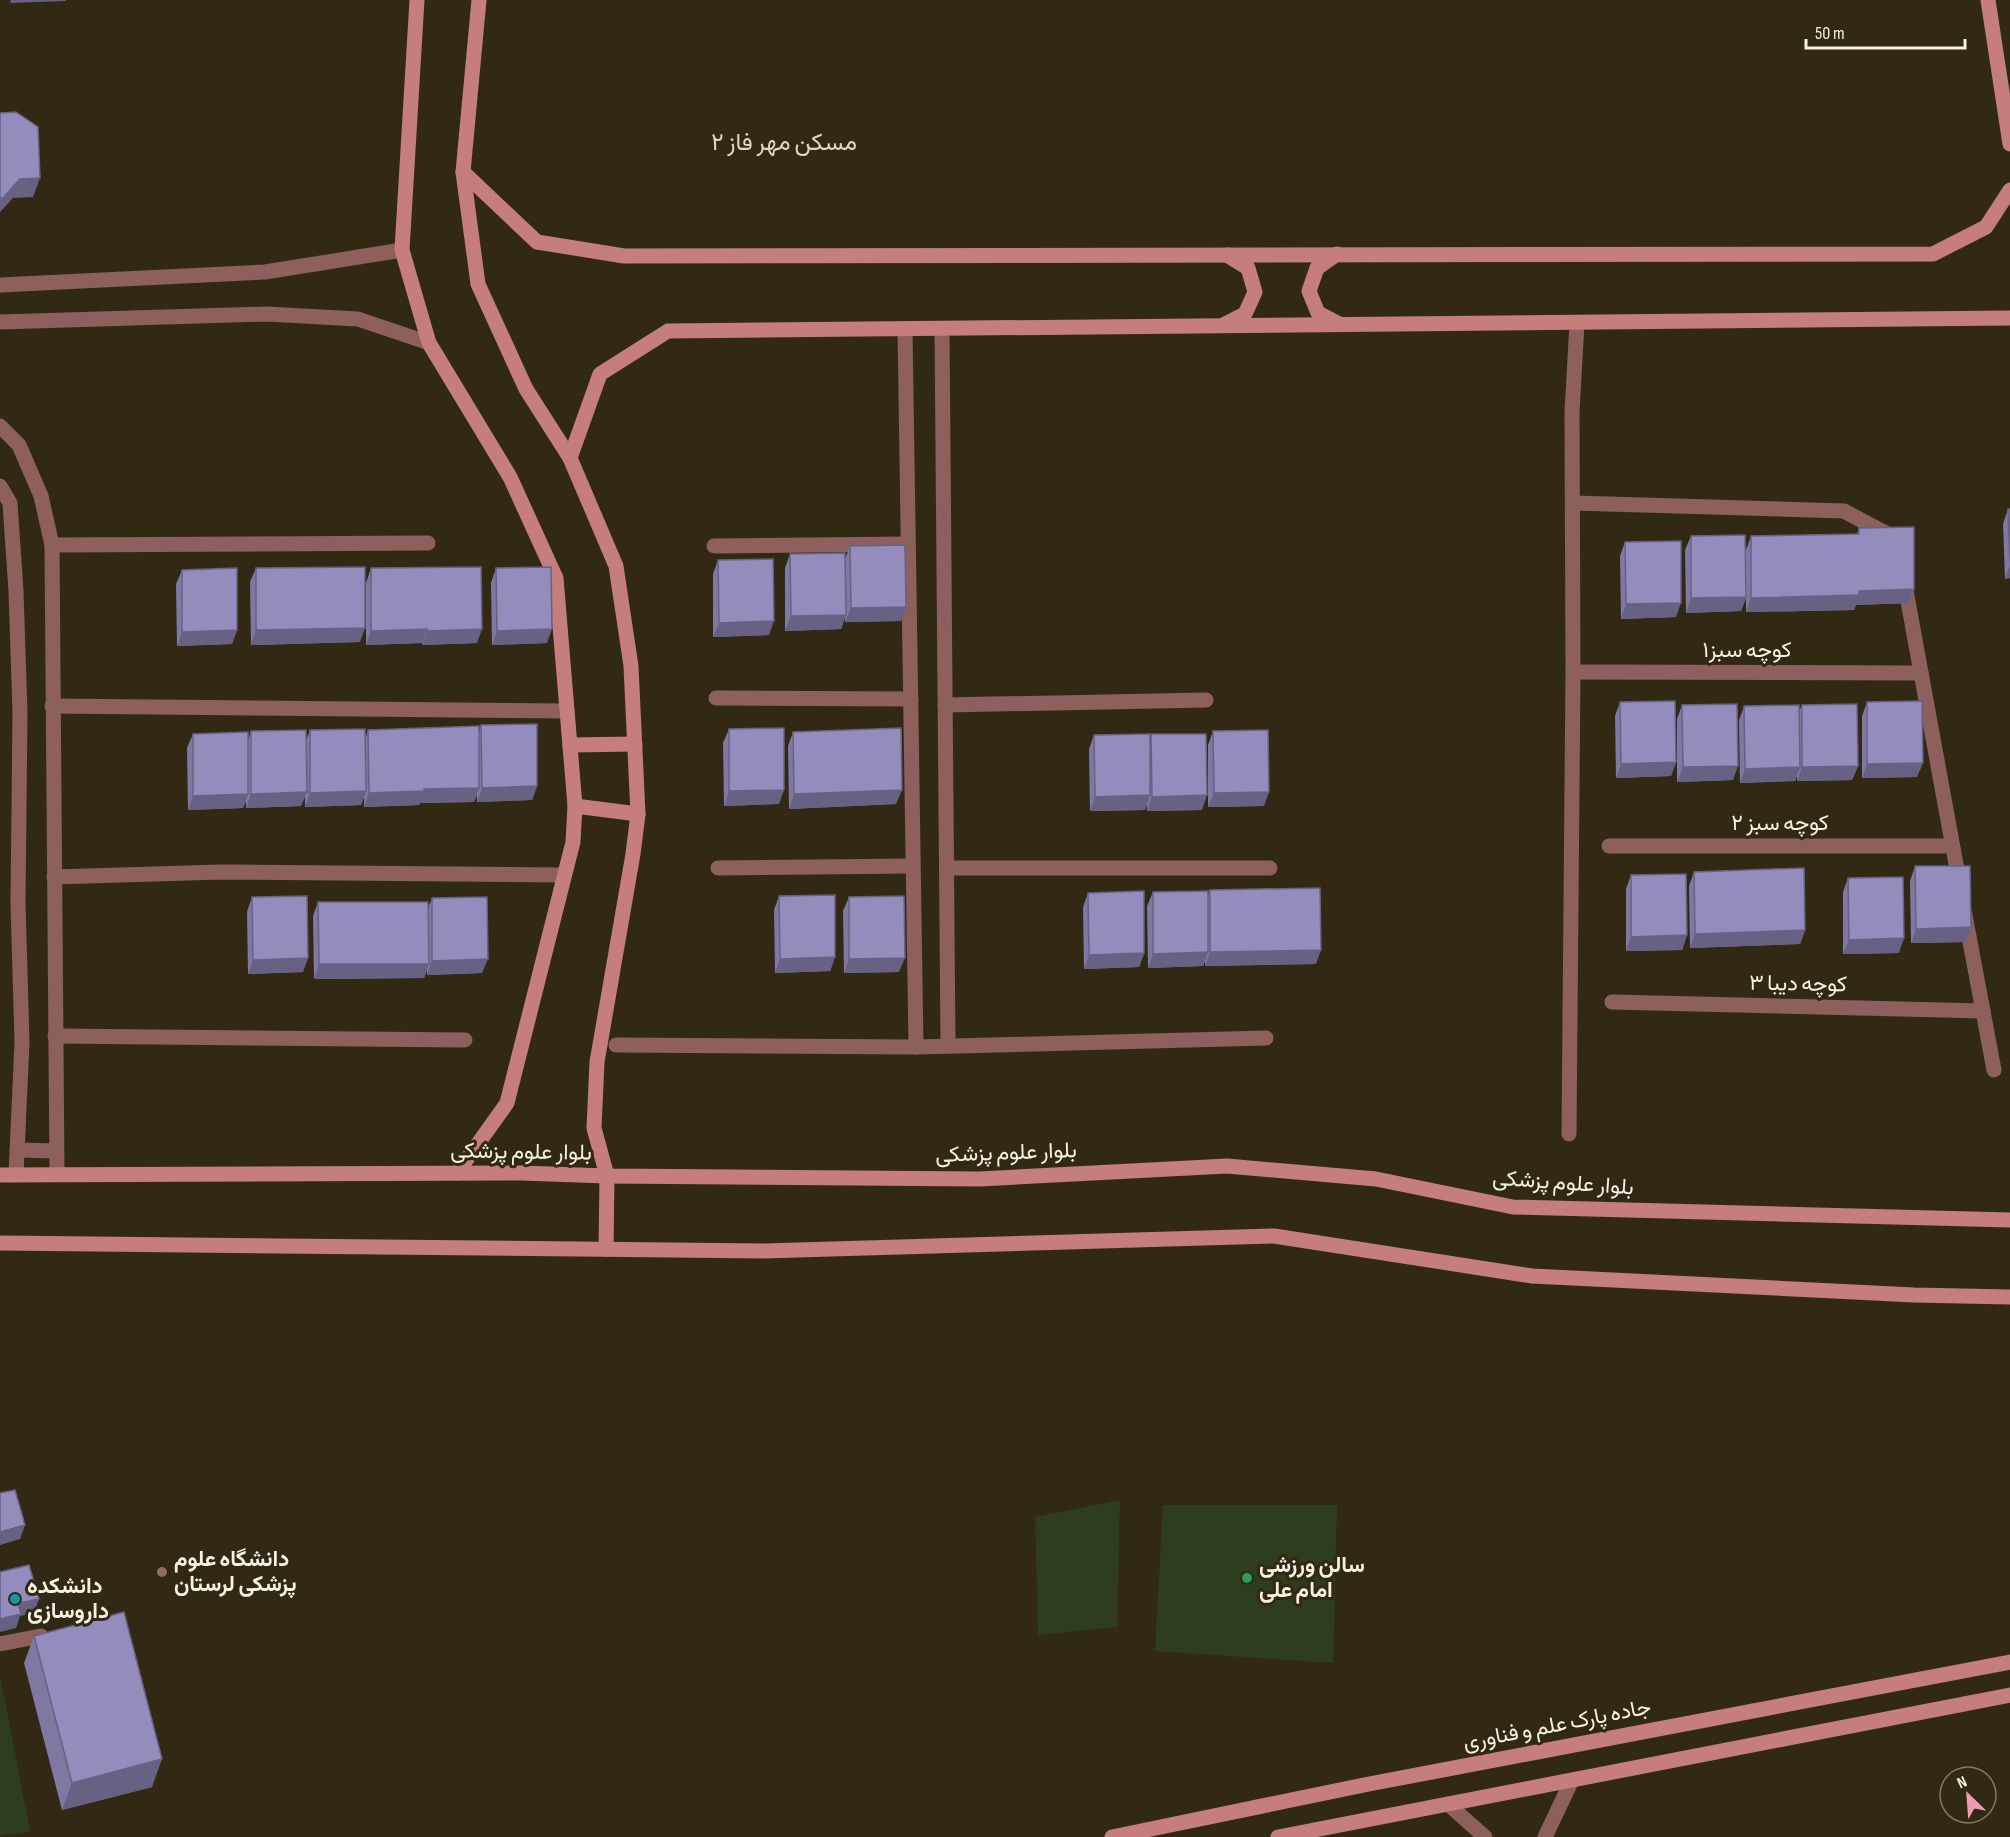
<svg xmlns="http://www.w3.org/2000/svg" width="2010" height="1837" viewBox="0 0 2010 1837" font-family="'Sofia Sans Condensed',Vazirmatn,sans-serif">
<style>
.green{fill:#2e3d1d}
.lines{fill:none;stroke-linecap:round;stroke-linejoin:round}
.street{stroke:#8d605e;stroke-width:15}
.secondary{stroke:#c57e7b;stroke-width:15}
.wall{fill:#7e78a2}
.shaded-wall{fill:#676284}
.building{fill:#938cbc;stroke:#676284;stroke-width:1.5}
.education-dot{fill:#8d6e63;stroke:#322915;stroke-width:2}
.leisure-dot{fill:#2e9e5b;stroke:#322915;stroke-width:2}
.culture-dot{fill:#0f9aa8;stroke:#322915;stroke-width:2}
.labels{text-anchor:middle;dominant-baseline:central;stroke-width:6;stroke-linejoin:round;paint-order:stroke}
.street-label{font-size:22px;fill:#f7f1e5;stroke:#322915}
.poi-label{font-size:22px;font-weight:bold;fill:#f7f1e5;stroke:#322915;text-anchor:start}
.neighbourhood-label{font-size:24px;fill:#e2d6bd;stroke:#322915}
</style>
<rect width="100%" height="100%" fill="#322915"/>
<g class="green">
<polygon points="1120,1500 1117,1627 1038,1635 1035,1517"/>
<polygon points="1163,1505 1337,1505 1333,1663 1155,1651"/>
<polygon points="0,1675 30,1831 0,1836"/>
</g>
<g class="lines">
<g class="street">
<polyline points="0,285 265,272 402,250"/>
<polyline points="0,322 267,314 358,319 429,343"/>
<polyline points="905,329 916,1047 1266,1038"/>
<polyline points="942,329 948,1046"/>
<polyline points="0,426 19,445 41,496 52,545 57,1174"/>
<polyline points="0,486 10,503 16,591 20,712 18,903 22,1042 16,1175"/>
<polyline points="1573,503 1844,511 1893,537"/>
<polyline points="52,545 428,543"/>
<polyline points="714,546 908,544"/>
<polyline points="1905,585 1960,886"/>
<polyline points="1573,672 1921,673"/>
<polyline points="716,698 911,699"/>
<polyline points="945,705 1206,700"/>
<polyline points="52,706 567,711"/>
<polyline points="1609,846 1952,846"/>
<polyline points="718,868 913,866"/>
<polyline points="947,868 1270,868"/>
<polyline points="54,877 221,872 564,875"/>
<polyline points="1965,915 1994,1070"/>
<polyline points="1612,1002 1983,1011"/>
<polyline points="55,1036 465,1040"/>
<polyline points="616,1045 916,1047"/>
<polyline points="1569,1134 1573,672 1572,412 1577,323"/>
<polyline points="17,1150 56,1151"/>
<polyline points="0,1644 41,1636"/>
<polyline points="1448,1804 1485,1837"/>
<polyline points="1545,1837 1572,1780"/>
</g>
<g class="secondary">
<polyline points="417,0 402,250 429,343 510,477 556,578 575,806 573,842 507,1103 457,1173"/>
<polyline points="479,0 463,172 478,284 526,389 570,458 616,566 631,666 638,814 633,854 597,1062 594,1128 607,1176 606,1249"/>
<polyline points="1988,0 2010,144"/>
<polyline points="463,172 537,242 624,256 1933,254 1986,227 2010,190"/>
<polyline points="1337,254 1317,268 1309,291 1318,313 1339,324"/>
<polyline points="1225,324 1245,314 1255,292 1248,268 1227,255"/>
<polyline points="570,458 600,374 668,331 2010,318"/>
<polyline points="570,745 635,744"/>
<polyline points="575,806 638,814"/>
<polyline points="0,1175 521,1173 607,1176 980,1179 1227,1166 1376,1179 1513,1207 2010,1220"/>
<polyline points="0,1243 764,1251 1274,1236 1532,1276 1914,1295 2010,1297"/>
<polyline points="1112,1837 1369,1784 2010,1662"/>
<polyline points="1278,1837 2010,1695"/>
</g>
</g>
<g class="wall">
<polygon points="2008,509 2010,509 2010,578 2005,579 2003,524"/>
<polygon points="1859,528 1914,589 1909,603 1856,605 1854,610 1746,612 1746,598 1741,611 1686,613 1685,550 1691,536 1746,550 1751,536 1857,534"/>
<polygon points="1625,542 1676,617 1621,619 1620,556"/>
<polygon points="850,546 901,621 845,622 845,617 841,629 785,631 785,568 790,554 845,559"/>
<polygon points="718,560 769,635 713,637 713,574"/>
<polygon points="256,568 360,642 251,645 250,582"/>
<polygon points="371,568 477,643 422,645 422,643 366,645 366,583"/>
<polygon points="496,568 547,643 492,645 491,583"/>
<polygon points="182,570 237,630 232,644 177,646 176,584"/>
<polygon points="1620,702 1676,762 1671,776 1616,778 1615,716"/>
<polygon points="1867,702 1917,777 1862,778 1862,716"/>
<polygon points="1682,705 1733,780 1677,782 1677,719"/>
<polygon points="1802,705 1858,766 1852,780 1797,781 1797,776 1795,781 1740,783 1739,720 1744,706 1799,711"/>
<polygon points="481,725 537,786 532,800 477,802 477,795 474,802 420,803 419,805 364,807 364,797 361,805 305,807 305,796 301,806 246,808 246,801 243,808 188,810 187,748 193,734 248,740 251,731 306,741 310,730 365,739 368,730 479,732"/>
<polygon points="729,729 779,804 724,806 723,743"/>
<polygon points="1213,731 1264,806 1208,807 1208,745"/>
<polygon points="793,732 896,804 789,809 788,746"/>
<polygon points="1151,734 1202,810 1147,811 1147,805 1145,810 1090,811 1089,749 1094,735 1150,739"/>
<polygon points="1915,866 1966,942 1911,943 1910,881"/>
<polygon points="1694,872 1805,930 1800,944 1690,948 1689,886"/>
<polygon points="1631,875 1687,935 1682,950 1626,951 1626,889"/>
<polygon points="1848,878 1899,953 1843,954 1843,892"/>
<polygon points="1210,890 1316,964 1205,966 1205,961 1203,966 1148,968 1147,906 1153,892 1208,896"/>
<polygon points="1088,893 1144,953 1139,967 1084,969 1083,907"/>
<polygon points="779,896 835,957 830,971 775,973 774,910"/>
<polygon points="252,897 303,972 248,974 247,912"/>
<polygon points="849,897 899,972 844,973 843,911"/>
<polygon points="432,898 482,973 427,975 427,969 424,978 314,979 313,916 318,902 428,908"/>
<polygon points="34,1636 152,1787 62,1810 24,1663"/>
</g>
<g class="shaded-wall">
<polygon points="11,0 66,0 65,1 10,3"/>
<polygon points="40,178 33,197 13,198 0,212 0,198 20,179"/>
<polygon points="2010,565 2010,578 2005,579"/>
<polygon points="1914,589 1909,603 1856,605 1854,610 1746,612 1751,598 1859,591"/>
<polygon points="1746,597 1741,611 1686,613 1691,598"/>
<polygon points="1681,603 1676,617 1621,619 1626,604"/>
<polygon points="906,607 901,621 845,622 851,608"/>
<polygon points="846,615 841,629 785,631 791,616"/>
<polygon points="774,621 769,635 713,637 719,623"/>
<polygon points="365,628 360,642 251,645 256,630"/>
<polygon points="427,629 422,643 366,645 371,631"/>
<polygon points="482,629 477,643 422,645 427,631"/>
<polygon points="552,629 547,643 492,645 497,631"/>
<polygon points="237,630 232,644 177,646 182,632"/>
<polygon points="1676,762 1671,776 1616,778 1621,764"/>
<polygon points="1923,763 1917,777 1862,778 1867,764"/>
<polygon points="1738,766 1733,780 1677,782 1683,767"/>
<polygon points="1858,766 1852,780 1797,781 1802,767"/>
<polygon points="1800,767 1795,781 1740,783 1745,769"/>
<polygon points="537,786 532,800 477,802 482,788"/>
<polygon points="479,788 474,802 420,803 419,805 364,807 369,793 424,789"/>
<polygon points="784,790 779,804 724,806 729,791"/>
<polygon points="902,790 896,804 789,809 794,794"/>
<polygon points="366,791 361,805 305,807 310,793"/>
<polygon points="307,792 301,806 246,808 251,794"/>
<polygon points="1269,792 1264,806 1208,807 1214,793"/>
<polygon points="248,794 243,808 188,810 193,796"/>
<polygon points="1150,795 1145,810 1090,811 1095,797"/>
<polygon points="1207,795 1202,810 1147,811 1152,797"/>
<polygon points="1971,927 1966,942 1911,943 1916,929"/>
<polygon points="1805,930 1800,944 1690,948 1695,934"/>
<polygon points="1687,935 1682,950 1626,951 1631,937"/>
<polygon points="1904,938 1899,953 1843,954 1849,940"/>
<polygon points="1321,950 1316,964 1205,966 1210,952"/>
<polygon points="1208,952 1203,966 1148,968 1153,954"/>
<polygon points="1144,953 1139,967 1084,969 1089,955"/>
<polygon points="835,957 830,971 775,973 780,959"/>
<polygon points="308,958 303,972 248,974 253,960"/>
<polygon points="905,958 899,972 844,973 849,959"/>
<polygon points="488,959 482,973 427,975 432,961"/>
<polygon points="319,964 429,964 424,978 314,979"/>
<polygon points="25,1525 20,1539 0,1545 0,1532"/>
<polygon points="39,1599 34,1613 20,1616 16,1628 0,1632 0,1619 18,1603"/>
<polygon points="162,1759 152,1787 62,1810 72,1783"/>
</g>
<g class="building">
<polygon points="16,112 38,127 40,178 20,179 3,198 0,198 0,113"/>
<polygon points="2008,509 2010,509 2010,562"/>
<polygon points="1914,527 1914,589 1859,591 1859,595 1751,598 1751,536 1859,534 1859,528"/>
<polygon points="1745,535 1746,597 1691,598 1691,536"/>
<polygon points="1681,541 1681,603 1626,604 1625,542"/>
<polygon points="905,545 906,607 851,608 850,546"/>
<polygon points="845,553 846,615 791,616 790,554"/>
<polygon points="773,559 774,621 719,623 718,560"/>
<polygon points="365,567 365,628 256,630 256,568"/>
<polygon points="481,567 482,629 427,631 427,629 371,631 371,568"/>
<polygon points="551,567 552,629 497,631 496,568"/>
<polygon points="237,568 237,630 182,632 182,570"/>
<polygon points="1675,701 1676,762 1621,764 1620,702"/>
<polygon points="1922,701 1923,763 1867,764 1867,702"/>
<polygon points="1737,704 1738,766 1683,767 1682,705"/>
<polygon points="1857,704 1858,766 1802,767 1802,705"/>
<polygon points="1799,705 1800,767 1745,769 1744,706"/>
<polygon points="537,724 537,786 482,788 481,725"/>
<polygon points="479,726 479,788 424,789 424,791 369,793 368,730"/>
<polygon points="784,728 784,790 729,791 729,729"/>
<polygon points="901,728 902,790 794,794 793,732"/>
<polygon points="365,729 366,791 310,793 310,730"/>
<polygon points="306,730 307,792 251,794 251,731"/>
<polygon points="1268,730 1269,792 1214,793 1213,731"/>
<polygon points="248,732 248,794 193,796 193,734"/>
<polygon points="1150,734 1150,795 1095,797 1094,735"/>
<polygon points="1151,734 1206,734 1207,795 1152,797"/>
<polygon points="1915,866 1970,866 1971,927 1916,929"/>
<polygon points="1804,868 1805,930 1695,934 1694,872"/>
<polygon points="1686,874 1687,935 1631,937 1631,875"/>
<polygon points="1903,877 1904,938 1849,940 1848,878"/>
<polygon points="1320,888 1321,950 1210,952 1210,890"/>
<polygon points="1144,891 1144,953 1089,955 1088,893"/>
<polygon points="1208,891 1208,952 1153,954 1153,892"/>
<polygon points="835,895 835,957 780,959 779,896"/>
<polygon points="307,896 308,958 253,960 252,897"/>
<polygon points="904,896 905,958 849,959 849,897"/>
<polygon points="487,897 488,959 432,961 432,898"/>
<polygon points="318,902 428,902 429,964 319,964"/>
<polygon points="15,1490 25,1525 0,1532 0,1493"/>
<polygon points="29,1565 39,1599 18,1603 21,1614 0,1619 0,1572"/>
<polygon points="124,1612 162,1759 72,1783 34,1636"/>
</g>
<circle class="education-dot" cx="162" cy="1572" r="6"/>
<circle class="leisure-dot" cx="1247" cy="1578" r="6"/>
<circle class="culture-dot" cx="15" cy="1599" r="6"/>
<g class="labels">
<g class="street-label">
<text x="1747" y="650">کوچه سبز۱</text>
<text x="1780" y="823">کوچه سبز ۲</text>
<text transform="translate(1798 984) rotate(1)">کوچه دیبا ۳</text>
<text transform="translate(521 1152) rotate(1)">بلوار علوم پزشکی</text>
<text transform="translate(1006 1153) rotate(-2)">بلوار علوم پزشکی</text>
<text transform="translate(1563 1183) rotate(4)">بلوار علوم پزشکی</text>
<text transform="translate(1557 1725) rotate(-11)">جاده پارک علم و فناوری</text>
</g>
<g class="poi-label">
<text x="174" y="1559">دانشگاه علوم<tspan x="174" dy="25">پزشکی لرستان</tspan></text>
<text x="1259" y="1565">سالن ورزشی<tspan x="1259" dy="25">امام علی</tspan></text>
<text x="27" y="1586">دانشکده<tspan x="27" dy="25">داروسازی</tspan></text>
</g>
<g class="neighbourhood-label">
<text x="784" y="142">مسکن مهر فاز ۲</text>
</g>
</g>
<g transform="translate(1968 1795) rotate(335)"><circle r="28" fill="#322915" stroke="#817968" stroke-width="1.5"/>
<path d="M0-4.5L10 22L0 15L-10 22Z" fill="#f29aaf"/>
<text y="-9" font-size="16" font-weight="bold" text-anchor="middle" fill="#f7f1e5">N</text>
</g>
<path d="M1806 39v9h159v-9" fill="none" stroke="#f7f1e5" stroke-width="3"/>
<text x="1815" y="39" font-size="18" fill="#f7f1e5" stroke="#322915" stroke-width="4.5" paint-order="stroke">50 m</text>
</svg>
